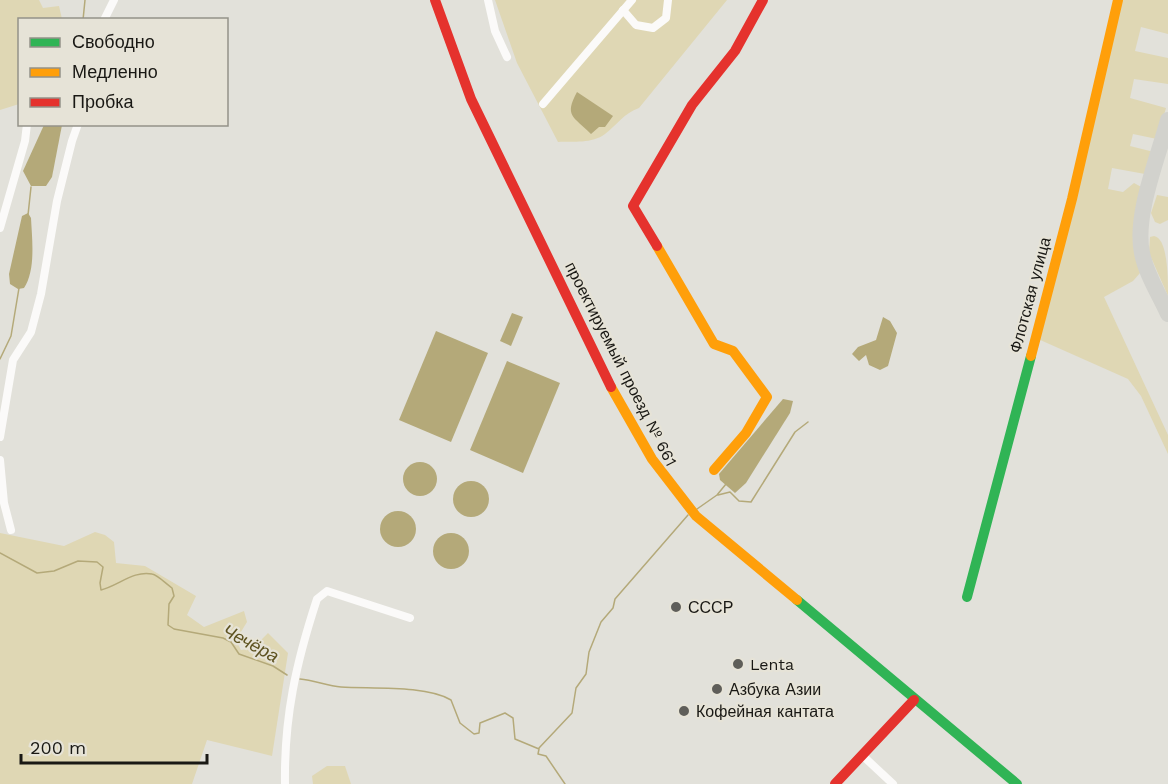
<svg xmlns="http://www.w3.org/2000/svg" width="1168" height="784" viewBox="0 0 1168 784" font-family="'Work Sans',sans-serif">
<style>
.green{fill:#dfd7b4}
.water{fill:#b4a979}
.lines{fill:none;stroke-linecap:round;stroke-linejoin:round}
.stream{stroke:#b4a979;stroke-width:1.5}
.taxiway{stroke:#d2d2cd;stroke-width:16}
.street{stroke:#fbfaf9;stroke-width:8}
.fast{stroke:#30b455;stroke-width:10}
.slow{stroke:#ff9f0a;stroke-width:10}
.jam{stroke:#e5322d;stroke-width:10}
.poi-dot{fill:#5f5e59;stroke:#e6e3d7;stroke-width:2}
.labels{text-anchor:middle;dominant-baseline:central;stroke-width:4.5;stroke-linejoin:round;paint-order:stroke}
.street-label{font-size:16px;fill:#191814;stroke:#e6e3d7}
.poi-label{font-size:16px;fill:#191814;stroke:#e6e3d7;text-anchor:start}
.water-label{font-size:18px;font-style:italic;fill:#5d5220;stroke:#e6e3d7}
</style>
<rect width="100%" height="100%" fill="#e2e1da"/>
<g class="green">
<polygon points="0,0 39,0 43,8 59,6 62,19 20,20 19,104 0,110"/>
<path d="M495 0H727L639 108C624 113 617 125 605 134 592 144 573 141 558 142L517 63Z"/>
<polygon points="1122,0 1168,0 1168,34 1141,27 1135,51 1168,58 1168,84 1134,79 1130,98 1166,108 1157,139 1133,134 1130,146 1154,152 1150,171 1145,174 1112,168 1108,189 1123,192 1134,183 1145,189 1136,231 1140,273 1133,281 1104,297 1168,435 1168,454 1141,396 1128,379 1038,339"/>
<polygon points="1157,195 1168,197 1168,220 1160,224 1155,222 1151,213"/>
<path d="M1154 236C1168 238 1168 279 1168 296L1149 253 1150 237Z"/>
<polygon points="95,532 105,535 114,542 116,563 145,566 196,596 187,615 204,627 244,611 247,622 236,640 241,650 253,648 268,633 288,653 272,756 207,740 192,784 0,784 0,533 64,546"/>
<polygon points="327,766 345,766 351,784 313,784 312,776"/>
</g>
<g class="water">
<path d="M577 92 613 116 605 127H599L591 134C573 116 564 116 577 92Z"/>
<polygon points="44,125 62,125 52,177 46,186 31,186 23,171"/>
<path d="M28 213 31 218C32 239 36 270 24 288L18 289 10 284 9 274 22 216Z"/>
<polygon points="512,313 523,317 511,346 500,341"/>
<polygon points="883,317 890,321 897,333 888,366 880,370 869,365 866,355 859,361 852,354 858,347 876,340"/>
<polygon points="436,331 488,353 451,442 399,420"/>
<polygon points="507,361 560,383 523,473 470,450"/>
<polygon points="783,399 793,401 790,413 746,483 735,493 720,480 719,474"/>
<circle cx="420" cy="479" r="17"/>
<circle cx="471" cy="499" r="18"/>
<circle cx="398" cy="529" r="18"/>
<circle cx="451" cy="551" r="18"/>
</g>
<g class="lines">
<g class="stream">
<polyline points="83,20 85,0"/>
<polyline points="28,215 31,187"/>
<polyline points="0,359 11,336 19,288"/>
<polyline points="718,495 730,492 739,501 751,502 795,432 808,422"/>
<polyline points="697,509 717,495 726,484"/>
<path d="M0 553 37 573 54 571 78 561 97 562 103 567 100 583 101 590C118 586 134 570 152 574 158 575 166 584 172 588L174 596 169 604 168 625 174 629 223 638 231 642 239 654 273 666 287 675"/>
<path d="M300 679C314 680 327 686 341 687 371 689 426 685 451 700L460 723 474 734 479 733 480 723 505 713 513 718 515 739 539 749 538 754 546 756 565 784"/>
<polyline points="539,748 572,713 576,688 586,674 589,652 601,622 613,608 615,599 688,515"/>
</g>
<path class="taxiway" d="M1168 120C1158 158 1134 215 1142 253 1146 274 1159 294 1168 314"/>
<g class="street">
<polyline points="488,0 495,31 507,57"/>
<polyline points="623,10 636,25 653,28 666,18 668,0"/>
<polyline points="104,20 114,0"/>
<polyline points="543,104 632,0"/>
<polyline points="0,228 25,141 27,124"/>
<polyline points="0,437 13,360 31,332 41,294 57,201 72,141 78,124"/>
<polyline points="0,460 4,503 11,530"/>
<polyline points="863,756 893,784"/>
<path d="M285 784C284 717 296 663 317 599L327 591 410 618"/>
</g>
<g class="fast">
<polyline points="967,597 1031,356"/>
<polyline points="797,600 1017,784"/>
</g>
<g class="slow">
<polyline points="657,246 714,344 733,351 767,397 746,433 714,470"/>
<polyline points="1031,356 1072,199 1118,0"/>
<polyline points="611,387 652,459 696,516 797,600"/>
</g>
<g class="jam">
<polyline points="435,0 471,99 611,387"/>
<polyline points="657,246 633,206 692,105 735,51 763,0"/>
<polyline points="835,784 914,700"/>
</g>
</g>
<g class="poi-dot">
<circle cx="676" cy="607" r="6"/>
<circle cx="738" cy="664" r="6"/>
<circle cx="717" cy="689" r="6"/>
<circle cx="684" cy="711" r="6"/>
</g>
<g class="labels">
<g class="street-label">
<text transform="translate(1030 295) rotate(-75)">Флотская улица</text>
<text transform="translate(621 364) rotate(63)">проектируемый проезд № 661</text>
</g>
<g class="poi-label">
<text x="688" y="607">СССР</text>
<text x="750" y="664">Lenta</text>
<text x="729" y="689">Азбука Азии</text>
<text x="696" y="711">Кофейная кантата</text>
</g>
<g class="water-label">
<text transform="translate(251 643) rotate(28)">Чечёра</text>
</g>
</g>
<rect x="18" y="18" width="210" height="108" fill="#e6e3d7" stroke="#949289" stroke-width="1.5"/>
<rect x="30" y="38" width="30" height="9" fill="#30b455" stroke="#949289" stroke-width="1.5"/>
<text x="72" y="48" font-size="18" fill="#191814">Свободно</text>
<rect x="30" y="68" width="30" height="9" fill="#ff9f0a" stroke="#949289" stroke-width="1.5"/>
<text x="72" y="78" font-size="18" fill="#191814">Медленно</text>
<rect x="30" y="98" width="30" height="9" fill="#e5322d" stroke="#949289" stroke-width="1.5"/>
<text x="72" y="108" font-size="18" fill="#191814">Пробка</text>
<path d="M21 754v9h186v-9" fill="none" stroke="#191814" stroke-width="3"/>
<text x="30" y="754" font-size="18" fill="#191814" stroke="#e6e3d7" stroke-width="4.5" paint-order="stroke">200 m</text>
</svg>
